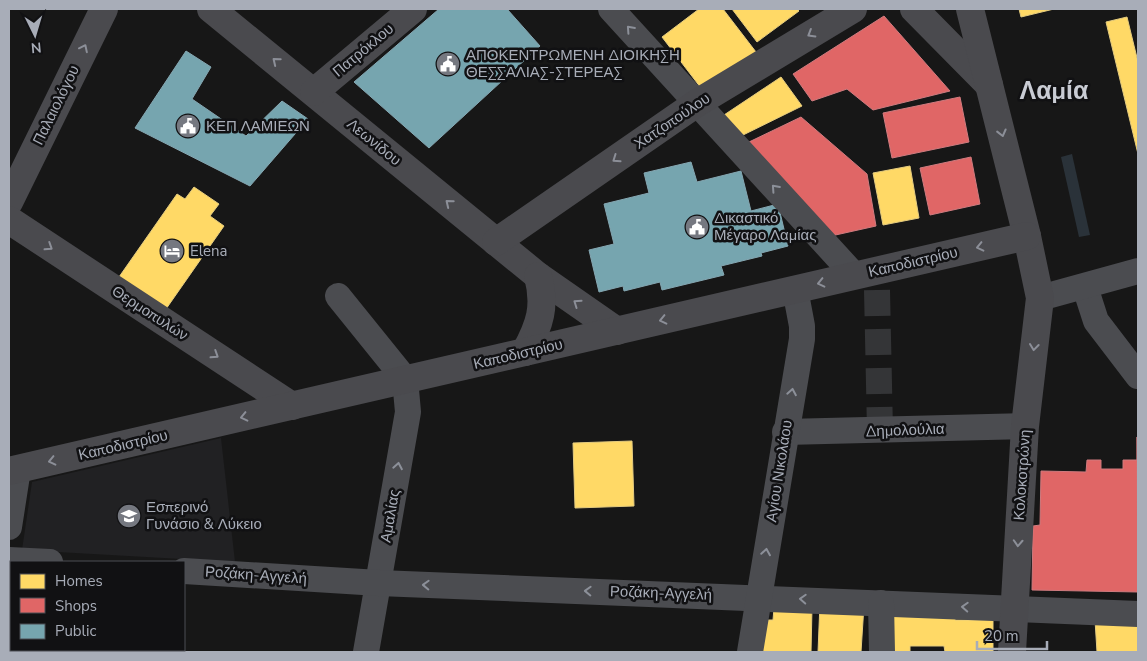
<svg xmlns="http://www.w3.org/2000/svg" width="1147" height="661" viewBox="0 0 1147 661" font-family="'Nunito Sans',sans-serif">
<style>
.built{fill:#212123}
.water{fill:#2a3239}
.homes{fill:#ffd966;stroke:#e5cc7f}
.shops{fill:#e06666;stroke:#cf7b7f}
.public{fill:#76a5af;stroke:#85a7b2}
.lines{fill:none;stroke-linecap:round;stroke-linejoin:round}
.street-tunnel{stroke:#343537;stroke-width:26;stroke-dasharray:26 13;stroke-linecap:butt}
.street{stroke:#4b4c50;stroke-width:26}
.secondary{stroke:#4a4a4e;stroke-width:28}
.oneway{stroke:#8c9099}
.oneway2{stroke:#8c8f98}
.labels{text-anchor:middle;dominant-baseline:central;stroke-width:5;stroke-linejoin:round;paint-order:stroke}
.street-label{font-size:15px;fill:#a8adb8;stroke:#111113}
.poi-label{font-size:15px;fill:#a8adb8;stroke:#111113;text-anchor:start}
.town-label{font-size:25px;font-weight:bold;fill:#c9ccd4;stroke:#111113}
</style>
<rect width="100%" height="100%" fill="#171717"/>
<polygon class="built" points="221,438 235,562 22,550 32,482"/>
<polygon class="water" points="1072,154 1090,235 1079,237 1061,157"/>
<g class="homes">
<polygon points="699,9 723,9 756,52 704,92 662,37"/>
<polygon points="732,9 797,9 799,11 757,42"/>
<polygon points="1019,9 1054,9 1021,17"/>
<polygon points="1127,17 1138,62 1138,154 1106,22"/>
<polygon points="781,77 802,106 741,136 724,115"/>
<polygon points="910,166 919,218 883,225 873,173"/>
<polygon points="194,187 219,204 210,216 224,226 166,309 119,277 177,194 185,199"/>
<polygon points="632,441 634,506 575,508 573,443"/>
<polygon points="820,603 864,605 861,652 818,652"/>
<polygon points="774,608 812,608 811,652 758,652 758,620 773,620"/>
<polygon points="955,612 955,620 993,620 993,652 945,652 944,646 910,646 910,652 890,652 889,613"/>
<polygon points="1138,618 1138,652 1097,652 1095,620"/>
</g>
<g class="shops">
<polygon points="884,16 950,91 873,110 847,89 812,101 793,74"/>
<polygon points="960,97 969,142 892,158 883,113"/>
<polygon points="801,117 867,174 876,226 831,236 749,142"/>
<polygon points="971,157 980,204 930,215 920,168"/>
<polygon points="1137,437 1138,592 1032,590 1033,526 1040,525 1041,471 1086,472 1087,460 1101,460 1101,469 1123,469 1123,460 1137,460"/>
</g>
<g class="public">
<polygon points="439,9 507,9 540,46 429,148 354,82"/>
<polygon points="186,51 211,67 192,99 246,136 282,101 308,119 250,186 135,128"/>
<polygon points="691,162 697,182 741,171 751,211 778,204 788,246 761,253 762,256 721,266 724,275 662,290 660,282 624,291 623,286 599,292 589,250 614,244 604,204 649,193 644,173"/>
</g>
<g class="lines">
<polyline class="street-tunnel" points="877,290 880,431"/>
<g class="street">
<polyline points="611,9 855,276"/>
<polyline points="1085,287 1096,321 1138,376"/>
<polyline points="338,296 405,379 408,412 366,652"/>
<polyline points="1040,298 1138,271"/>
<polyline points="785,432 1025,426"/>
<polyline points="9,527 18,469"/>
<polyline points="9,560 50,562"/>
<polyline points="184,571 379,583 1138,614"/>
<polyline points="881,603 882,652"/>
<polyline points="750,652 802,339 802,326 795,289"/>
</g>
<g class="secondary">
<polyline points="211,9 538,276 617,331"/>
<polyline points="914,9 989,85"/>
<polyline points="970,9 1027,236 1040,298 1025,426 1012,652"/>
<polyline points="314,92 413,9"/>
<polyline points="9,202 104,9"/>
<polyline points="9,220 292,406"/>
<polyline points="496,242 697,103 853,9"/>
<path d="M525 352C540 325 546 306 538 276"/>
<polyline points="9,471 1027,236"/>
</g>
</g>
<defs><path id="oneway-chevron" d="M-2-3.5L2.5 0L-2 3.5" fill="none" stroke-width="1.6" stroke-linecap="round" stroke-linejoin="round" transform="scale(1.25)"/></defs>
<g class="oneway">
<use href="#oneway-chevron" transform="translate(630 29) rotate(-132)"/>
<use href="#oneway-chevron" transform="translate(775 188) rotate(-132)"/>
<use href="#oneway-chevron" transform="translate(792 392) rotate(-80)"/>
<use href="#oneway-chevron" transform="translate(398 466) rotate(-80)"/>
<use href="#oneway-chevron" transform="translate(766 552) rotate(-81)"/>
<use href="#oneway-chevron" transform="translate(426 585) rotate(-178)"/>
<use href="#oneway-chevron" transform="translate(588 591) rotate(-178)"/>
<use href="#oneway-chevron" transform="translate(803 599) rotate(-177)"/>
<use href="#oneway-chevron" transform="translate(965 607) rotate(-177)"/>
</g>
<g class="oneway2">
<use href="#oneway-chevron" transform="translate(811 34) rotate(149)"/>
<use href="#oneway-chevron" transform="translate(84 48) rotate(-64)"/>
<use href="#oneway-chevron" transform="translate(276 61) rotate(-141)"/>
<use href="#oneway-chevron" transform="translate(1002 133) rotate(76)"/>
<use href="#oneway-chevron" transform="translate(616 159) rotate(145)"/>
<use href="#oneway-chevron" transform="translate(449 203) rotate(-141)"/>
<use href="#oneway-chevron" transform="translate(49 247) rotate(33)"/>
<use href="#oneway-chevron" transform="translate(980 247) rotate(167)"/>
<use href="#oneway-chevron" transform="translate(821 283) rotate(167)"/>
<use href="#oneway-chevron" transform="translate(577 303) rotate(-145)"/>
<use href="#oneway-chevron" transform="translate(663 320) rotate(167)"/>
<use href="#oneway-chevron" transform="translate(1034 347) rotate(97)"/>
<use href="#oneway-chevron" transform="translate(215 355) rotate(33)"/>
<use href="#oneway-chevron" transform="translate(244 417) rotate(167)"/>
<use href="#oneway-chevron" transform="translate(52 461) rotate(167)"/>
<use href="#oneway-chevron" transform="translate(1018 543) rotate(93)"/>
</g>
<defs>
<g id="civic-disc" transform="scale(1.25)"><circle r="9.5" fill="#757880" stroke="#111113"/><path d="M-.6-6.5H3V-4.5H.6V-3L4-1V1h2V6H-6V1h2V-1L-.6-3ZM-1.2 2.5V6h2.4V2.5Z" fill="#fff"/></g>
<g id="hotel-disc" transform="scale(1.25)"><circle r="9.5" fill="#757880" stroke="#111113"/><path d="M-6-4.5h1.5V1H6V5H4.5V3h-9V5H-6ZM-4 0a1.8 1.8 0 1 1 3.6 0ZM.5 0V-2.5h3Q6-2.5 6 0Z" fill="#fff"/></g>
<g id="school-disc" transform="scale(1.25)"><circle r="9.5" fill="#757880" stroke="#111113"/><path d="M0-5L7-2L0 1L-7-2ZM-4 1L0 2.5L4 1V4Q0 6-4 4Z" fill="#fff"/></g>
</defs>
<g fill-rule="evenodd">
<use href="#civic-disc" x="448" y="64"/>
<use href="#civic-disc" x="188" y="126"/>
<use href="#civic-disc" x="697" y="227"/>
<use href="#hotel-disc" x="172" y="251"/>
<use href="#school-disc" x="129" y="516"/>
</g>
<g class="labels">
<g class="street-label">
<text transform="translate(363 50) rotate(-40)">Πατρόκλου</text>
<text transform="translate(56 105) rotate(-64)">Παλαιολόγου</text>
<text transform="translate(672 121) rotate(-34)">Χατζοπούλου</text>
<text transform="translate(374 142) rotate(39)">Λεωνίδου</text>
<text transform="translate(913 262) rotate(-13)">Καποδιστρίου</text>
<text transform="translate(150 313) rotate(33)">Θερμοπυλών</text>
<text transform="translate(518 354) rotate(-13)">Καποδιστρίου</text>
<text transform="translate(905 430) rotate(-2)">Δημολούλια</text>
<text transform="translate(123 445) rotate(-13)">Καποδιστρίου</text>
<text transform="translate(779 471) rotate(-81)">Αγίου Νικολάου</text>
<text transform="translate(1022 475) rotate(-86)">Κολοκοτρώνη</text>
<text transform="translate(390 516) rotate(-80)">Αμαλίας</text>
<text transform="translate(256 575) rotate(4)">Ροζάκη-Αγγελή</text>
<text transform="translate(661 593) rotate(2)">Ροζάκη-Αγγελή</text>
</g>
<g class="poi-label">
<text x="466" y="55">ΑΠΟΚΕΝΤΡΩΜΕΝΗ ΔΙΟΙΚΗΣΗ<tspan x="466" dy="17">ΘΕΣΣΑΛΙΑΣ-ΣΤΕΡΕΑΣ</tspan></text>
<text x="206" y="126">ΚΕΠ ΛΑΜΙΕΩΝ</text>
<text x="714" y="218">Δικαστικό<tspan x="714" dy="17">Μέγαρο Λαμίας</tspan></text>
<text x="190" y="251">Elena</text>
<text x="146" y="507">Εσπερινό<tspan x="146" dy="17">Γυνάσιο &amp; Λύκειο</tspan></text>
</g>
<g class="town-label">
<text x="1054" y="91">Λαμία</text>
</g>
</g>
<rect width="1147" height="661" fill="none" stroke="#a8adb8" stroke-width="20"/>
<rect x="10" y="561" width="175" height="90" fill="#111113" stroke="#4d4f55"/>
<rect x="20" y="574" width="25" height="15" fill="#ffd966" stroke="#4d4f55"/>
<text x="55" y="586" font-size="15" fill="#a8adb8">Homes</text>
<rect x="20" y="598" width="25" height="15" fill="#e06666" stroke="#4d4f55"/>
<text x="55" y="611" font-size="15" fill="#a8adb8">Shops</text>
<rect x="20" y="624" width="25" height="15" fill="#76a5af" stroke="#4d4f55"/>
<text x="55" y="636" font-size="15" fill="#a8adb8">Public</text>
<g transform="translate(35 35) rotate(175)" stroke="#111113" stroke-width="4" paint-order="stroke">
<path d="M0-4L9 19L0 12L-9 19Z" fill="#a8adb8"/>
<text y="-8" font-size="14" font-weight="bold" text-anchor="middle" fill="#a8adb8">N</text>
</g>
<path d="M977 641v8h70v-8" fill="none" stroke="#a8adb8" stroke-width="2.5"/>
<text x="984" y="641" font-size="15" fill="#a8adb8" stroke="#111113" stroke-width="4" paint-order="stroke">20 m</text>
</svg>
